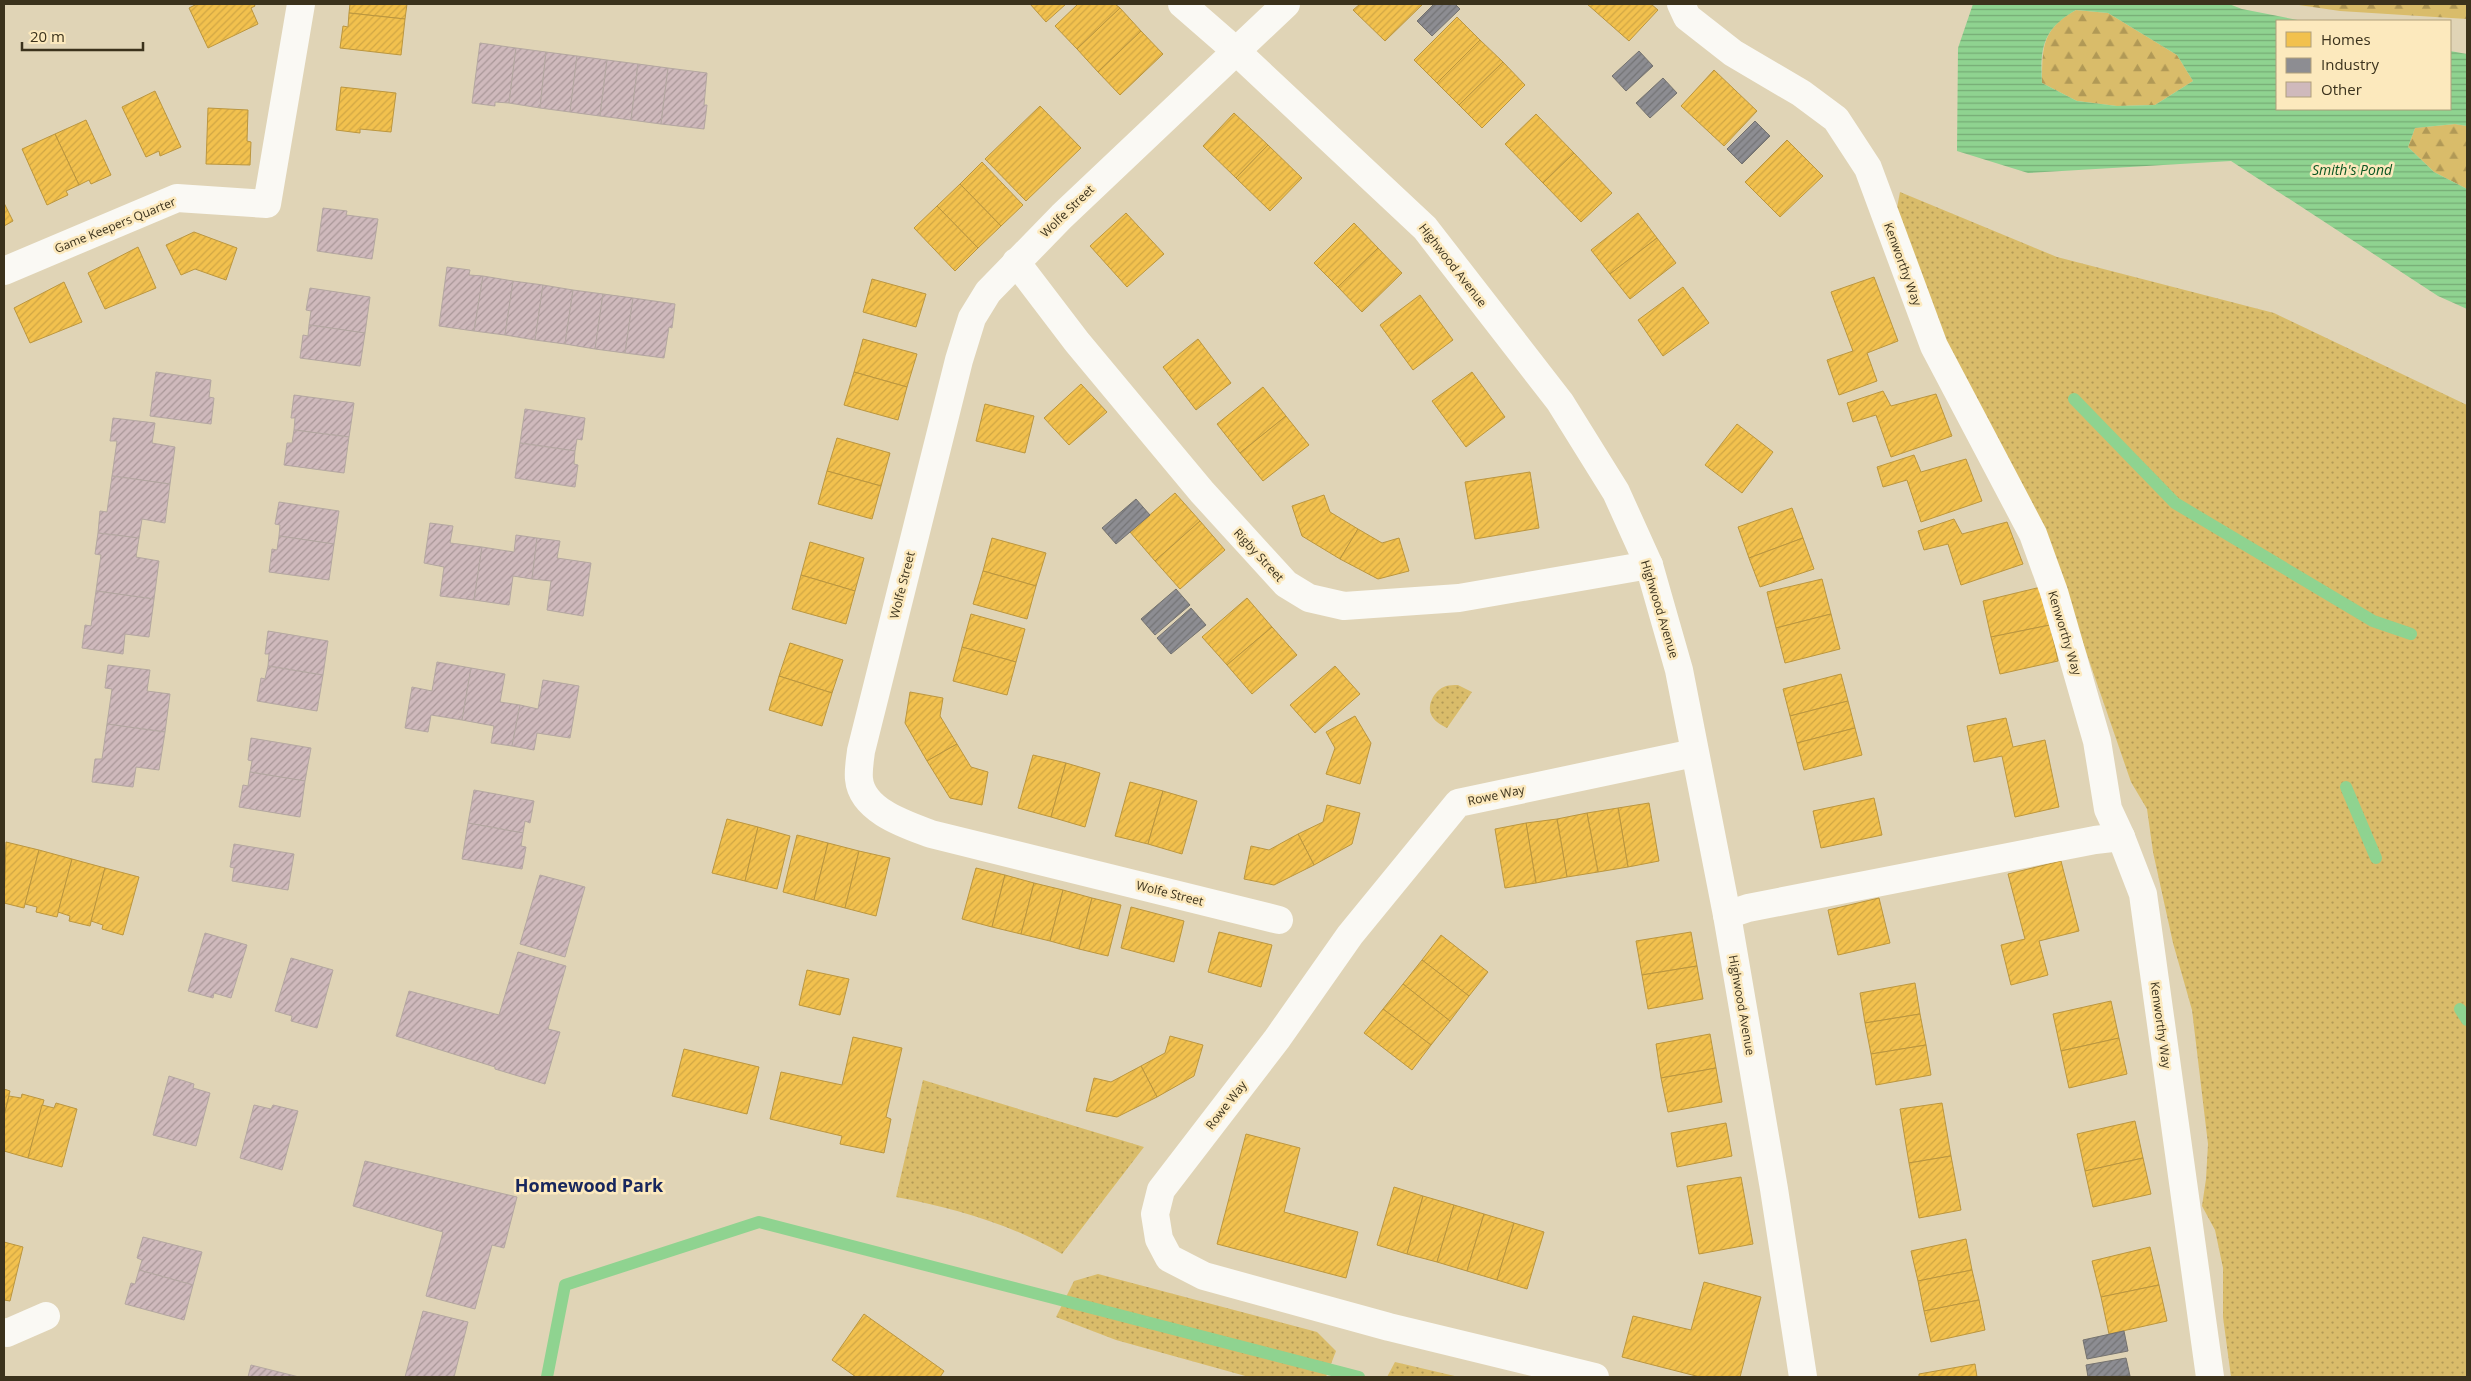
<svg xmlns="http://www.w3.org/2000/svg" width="2471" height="1381" viewBox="0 0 2471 1381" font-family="'Open Sans',sans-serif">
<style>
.grass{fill:url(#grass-dots)}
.forest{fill:url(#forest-firs)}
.water{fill:url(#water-rules);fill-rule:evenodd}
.homes{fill:url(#homes-hatch);stroke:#bb963f}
.industry{fill:url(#industry-hatch);stroke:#74726f}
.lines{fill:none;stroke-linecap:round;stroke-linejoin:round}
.stream{stroke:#8fd390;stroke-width:12}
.building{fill:url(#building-hatch);stroke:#b4a7a1}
.street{stroke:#faf9f4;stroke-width:28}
.labels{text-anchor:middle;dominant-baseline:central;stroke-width:5;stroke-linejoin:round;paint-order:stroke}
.street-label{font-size:12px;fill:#3b321c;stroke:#fce9bd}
.water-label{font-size:14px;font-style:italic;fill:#0b5723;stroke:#fce9bd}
.district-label{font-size:18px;font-weight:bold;fill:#17265d;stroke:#fce9bd}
</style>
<defs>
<pattern id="grass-dots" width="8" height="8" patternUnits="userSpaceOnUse" patternTransform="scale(1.25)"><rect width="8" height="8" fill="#d9bc6a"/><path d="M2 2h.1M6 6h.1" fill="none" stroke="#b19956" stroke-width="1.8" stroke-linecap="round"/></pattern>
<pattern id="forest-firs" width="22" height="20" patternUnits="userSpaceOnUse" patternTransform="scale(1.25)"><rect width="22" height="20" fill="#d9bc6a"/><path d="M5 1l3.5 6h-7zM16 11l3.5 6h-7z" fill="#b19956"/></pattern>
<pattern id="water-rules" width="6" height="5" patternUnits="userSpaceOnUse" patternTransform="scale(1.25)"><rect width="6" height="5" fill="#8fd390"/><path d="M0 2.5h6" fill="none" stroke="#76ac75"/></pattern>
<pattern id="homes-hatch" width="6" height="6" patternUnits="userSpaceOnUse" patternTransform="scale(1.25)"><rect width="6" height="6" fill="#f2c14e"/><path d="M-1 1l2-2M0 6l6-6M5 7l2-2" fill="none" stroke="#d0a644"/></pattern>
<pattern id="industry-hatch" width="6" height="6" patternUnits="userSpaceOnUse" patternTransform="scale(1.25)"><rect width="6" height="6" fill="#8d8d92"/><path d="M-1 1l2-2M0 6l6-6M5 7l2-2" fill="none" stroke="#747476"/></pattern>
<pattern id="building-hatch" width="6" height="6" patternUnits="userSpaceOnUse" patternTransform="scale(1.25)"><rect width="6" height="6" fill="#cfb9bc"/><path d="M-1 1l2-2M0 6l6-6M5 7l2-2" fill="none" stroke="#a99798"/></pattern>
</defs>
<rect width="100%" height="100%" fill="#e0d4b6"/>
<g class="grass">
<polygon points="1900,192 2057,257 2274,313 2467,405 2467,1377 2231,1377 2223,1317 2223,1268 2215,1230 2202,1206 2206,1179 2208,1144 2192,1010 2173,943 2153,852 2147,809 2131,782 2053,556 1892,234"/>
<path d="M1458 685 1472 692 1447 728C1443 726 1437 723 1434 719 1424 708 1434 690 1446 686 1449 685 1454 685 1458 685Z"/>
<path d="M923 1080 1144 1147 1062 1254C1011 1224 954 1208 896 1197Z"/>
<polygon points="1098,1274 1317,1332 1336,1351 1326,1377 1249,1377 1116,1340 1056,1317 1074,1281"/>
<polygon points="1395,1362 1459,1377 1387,1377"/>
</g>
<g class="forest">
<polygon points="2292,4 2467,4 2467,19 2340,11"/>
<path d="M2076 10 2108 13 2177 55 2193 81 2155 105 2117 106 2077 101 2042 83C2042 46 2042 29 2076 10Z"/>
<polygon points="2455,124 2467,126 2467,189 2434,172 2408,147 2415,128"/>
</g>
<path class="water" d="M1973 4H2229L2242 9 2303 21H2277V109H2450V51L2467 54V126L2455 124 2415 128 2408 147 2434 172 2467 189V309L2438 296 2231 161 2028 173 1957 151 1958 48ZM2076 10 2108 13 2177 55 2193 81 2155 105 2117 106 2077 101 2042 83C2040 47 2043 29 2076 10Z"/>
<g class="homes">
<polygon points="197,4 254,4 255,6 251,8 258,24 208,48 189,8"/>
<polygon points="350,4 407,4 405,19 349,13"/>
<polygon points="1030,4 1066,4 1046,22"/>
<polygon points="1078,4 1115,4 1120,8 1077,49 1055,26"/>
<polygon points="1360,4 1423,4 1385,41 1353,10"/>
<polygon points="1587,4 1651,4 1658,10 1629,41"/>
<polygon points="1120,8 1141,31 1098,72 1077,49"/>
<polygon points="349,13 405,19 401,55 340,48 343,26 348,27"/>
<polygon points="1457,17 1480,40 1437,83 1414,60"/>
<polygon points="1141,31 1163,54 1120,95 1098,72"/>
<polygon points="1480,40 1503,62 1459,105 1437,83"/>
<polygon points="1503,62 1525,85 1482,128 1459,105"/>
<polygon points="1714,70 1757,111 1724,146 1681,106"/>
<polygon points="341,87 396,93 391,132 360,129 360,133 336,130"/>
<polygon points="155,91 181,147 160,156 159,151 146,157 122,107"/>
<polygon points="1040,106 1081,148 1026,201 985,159"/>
<polygon points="208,108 248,110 247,141 251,142 250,165 206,164"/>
<polygon points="1234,113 1268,145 1236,178 1203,146"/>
<polygon points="1536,114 1574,153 1543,183 1505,144"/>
<polygon points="86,120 111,175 91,184 89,180 79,185 55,134"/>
<polygon points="55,134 79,185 66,191 68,195 47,205 22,149"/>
<polygon points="1787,140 1823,176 1780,217 1745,182"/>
<polygon points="1268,145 1302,178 1270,211 1236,178"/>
<polygon points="1574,153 1612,193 1581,222 1543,183"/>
<polygon points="982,162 1023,205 1001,226 960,184"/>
<polygon points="960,184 1001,226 978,248 937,206"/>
<polygon points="4,203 13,221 4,226"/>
<polygon points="937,206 978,248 955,271 914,228"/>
<polygon points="1126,213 1164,254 1127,287 1090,246"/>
<polygon points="1638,213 1657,238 1610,274 1591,250"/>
<polygon points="1354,223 1378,248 1338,287 1314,263"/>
<polygon points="194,232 237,248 226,280 195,269 181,275 166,245"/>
<polygon points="1657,238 1676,263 1630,299 1610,274"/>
<polygon points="138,247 156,288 105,309 88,273"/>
<polygon points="1378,248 1402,273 1362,312 1338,287"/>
<polygon points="1874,277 1898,341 1867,353 1877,381 1839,395 1827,360 1853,351 1831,292"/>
<polygon points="872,279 926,294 916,327 863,312"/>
<polygon points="64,282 82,322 30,343 14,308"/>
<polygon points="1683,287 1709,323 1663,356 1638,320"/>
<polygon points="1420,295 1453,340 1413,370 1380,325"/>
<polygon points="863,339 917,354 907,387 854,372"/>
<polygon points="1198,339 1231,383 1196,410 1163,367"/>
<polygon points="854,372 907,387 898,420 844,405"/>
<polygon points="1472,372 1505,417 1466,447 1432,401"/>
<polygon points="1081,384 1107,412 1069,445 1044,418"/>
<polygon points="1263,387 1286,416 1240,453 1217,424"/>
<polygon points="1883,391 1891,406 1936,394 1952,436 1891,457 1876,415 1853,422 1847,403"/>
<polygon points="985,404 1034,416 1025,453 976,441"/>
<polygon points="1286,416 1309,445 1263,481 1240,453"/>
<polygon points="1737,424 1773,452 1742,493 1705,465"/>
<polygon points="837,438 890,453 881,486 827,471"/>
<polygon points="1914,455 1921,472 1966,459 1982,501 1921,522 1907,480 1883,487 1877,467"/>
<polygon points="827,471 881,486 872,519 818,504"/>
<polygon points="1530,472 1539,528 1475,539 1465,482"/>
<polygon points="1175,493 1200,521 1155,561 1130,532"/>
<polygon points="1324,495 1330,512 1358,529 1340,559 1302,536 1292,506"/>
<polygon points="1792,508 1803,538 1749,558 1738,527"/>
<polygon points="1954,519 1962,534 2007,522 2023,564 1961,585 1948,544 1924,550 1918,531"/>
<polygon points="1200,521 1225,550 1180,589 1155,561"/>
<polygon points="1358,529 1382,543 1399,538 1409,571 1378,579 1340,559"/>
<polygon points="992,538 1046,553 1036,586 983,571"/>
<polygon points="1803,538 1814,569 1760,587 1749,558"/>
<polygon points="810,542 864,558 855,591 801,575"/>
<polygon points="983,571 1036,586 1027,619 973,604"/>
<polygon points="801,575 855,591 846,624 792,609"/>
<polygon points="1822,579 1831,614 1776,628 1767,592"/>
<polygon points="2041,587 2050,625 1991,637 1983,601"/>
<polygon points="1247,598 1272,627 1227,665 1202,637"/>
<polygon points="971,614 1025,629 1016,662 962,647"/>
<polygon points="1831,614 1840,649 1785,663 1776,628"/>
<polygon points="2050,625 2058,661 2000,674 1991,637"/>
<polygon points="1272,627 1297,655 1252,694 1227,665"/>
<polygon points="790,643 843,660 832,693 779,676"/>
<polygon points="962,647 1016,662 1007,695 953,681"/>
<polygon points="1335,666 1360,694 1315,733 1290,705"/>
<polygon points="1841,674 1848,701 1790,716 1783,689"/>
<polygon points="779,676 832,693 822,726 769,710"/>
<polygon points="910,692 943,698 940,716 957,744 927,761 905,723"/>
<polygon points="1848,701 1855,728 1797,743 1790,716"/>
<polygon points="1355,716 1371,743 1360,784 1326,774 1335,748 1326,732"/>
<polygon points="2006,718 2013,747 2045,740 2059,807 2015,817 2002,756 1974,762 1967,726"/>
<polygon points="1855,728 1862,755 1804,770 1797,743"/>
<polygon points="957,744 971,767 988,772 982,805 950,798 927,761"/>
<polygon points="1033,755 1066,763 1051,817 1018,808"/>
<polygon points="1066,763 1100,773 1085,827 1051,817"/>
<polygon points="1130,782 1163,791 1148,844 1115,836"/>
<polygon points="1163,791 1197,801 1182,854 1148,844"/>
<polygon points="1874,798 1882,835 1821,848 1813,811"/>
<polygon points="1649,803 1659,861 1628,867 1618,808"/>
<polygon points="1327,805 1360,813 1352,844 1314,865 1298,834 1323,822"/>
<polygon points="1618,808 1628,867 1598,872 1587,813"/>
<polygon points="1587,813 1598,872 1567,877 1557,819"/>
<polygon points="727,819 758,827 745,881 712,873"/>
<polygon points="1557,819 1567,877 1536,883 1526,823"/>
<polygon points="1526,823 1536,883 1505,888 1495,829"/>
<polygon points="758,827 790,836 777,889 745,881"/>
<polygon points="1298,834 1314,865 1274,885 1244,879 1251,846 1269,850"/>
<polygon points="797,835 828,843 814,900 783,892"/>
<polygon points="6,842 39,850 24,908 4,903"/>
<polygon points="828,843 859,851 845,908 814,900"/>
<polygon points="39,850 72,859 57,917 36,912 37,907 25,904"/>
<polygon points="859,851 890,858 876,916 845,908"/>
<polygon points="72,859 105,868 90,926 69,921 70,916 58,912"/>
<polygon points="2061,861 2079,931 2039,941 2048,975 2011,985 2001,945 2025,939 2008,874"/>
<polygon points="105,868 139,877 123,935 102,929 103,925 91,921"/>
<polygon points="976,868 1005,875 992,927 962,919"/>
<polygon points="1005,875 1034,883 1021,934 992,927"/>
<polygon points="1034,883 1063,890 1050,941 1021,934"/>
<polygon points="1063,890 1092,898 1079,949 1050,941"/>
<polygon points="1092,898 1121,905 1108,956 1079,949"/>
<polygon points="1879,898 1890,943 1838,955 1828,910"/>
<polygon points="1131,907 1184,921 1174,962 1121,948"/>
<polygon points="1219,932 1272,945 1261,987 1208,972"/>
<polygon points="1691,932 1697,966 1642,975 1636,941"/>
<polygon points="1441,935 1488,972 1469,996 1422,960"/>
<polygon points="1422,960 1469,996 1450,1021 1403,984"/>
<polygon points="1697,966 1703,999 1648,1009 1642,975"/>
<polygon points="807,970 849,979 840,1015 799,1005"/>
<polygon points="1915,983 1920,1014 1865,1023 1860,993"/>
<polygon points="1403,984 1450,1021 1431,1045 1383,1009"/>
<polygon points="2111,1001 2119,1038 2061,1051 2053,1014"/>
<polygon points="1383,1009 1431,1045 1412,1070 1364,1033"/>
<polygon points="1920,1014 1926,1045 1871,1054 1865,1023"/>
<polygon points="1710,1034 1716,1068 1661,1078 1656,1044"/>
<polygon points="1170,1036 1203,1045 1194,1076 1157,1097 1141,1066 1165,1053"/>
<polygon points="853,1037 902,1048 886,1117 891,1119 884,1153 840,1144 842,1136 770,1119 781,1072 842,1085"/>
<polygon points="2119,1038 2127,1074 2069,1088 2061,1051"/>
<polygon points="1926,1045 1931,1075 1876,1085 1871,1054"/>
<polygon points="684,1049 759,1067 747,1114 672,1096"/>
<polygon points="1141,1066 1157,1097 1117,1117 1086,1111 1094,1078 1111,1082"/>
<polygon points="1716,1068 1722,1102 1668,1112 1661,1078"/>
<polygon points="4,1089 10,1091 4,1116"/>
<polygon points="22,1094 44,1100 28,1158 4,1151 4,1116 9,1096 21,1098"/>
<polygon points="56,1103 77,1109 62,1167 28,1158 42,1105 54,1108"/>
<polygon points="1942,1103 1951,1156 1909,1163 1900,1109"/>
<polygon points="2135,1121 2143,1158 2085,1171 2077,1134"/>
<polygon points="1726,1123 1732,1156 1677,1167 1671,1133"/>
<polygon points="1246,1134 1300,1148 1284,1212 1358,1232 1346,1278 1217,1244"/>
<polygon points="1951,1156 1961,1210 1919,1218 1909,1163"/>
<polygon points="2143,1158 2151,1194 2093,1207 2085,1171"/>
<polygon points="1741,1177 1753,1244 1699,1254 1687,1186"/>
<polygon points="1394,1187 1423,1196 1407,1254 1377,1245"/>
<polygon points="1423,1196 1454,1205 1437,1262 1407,1254"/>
<polygon points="1454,1205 1484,1214 1467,1271 1437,1262"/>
<polygon points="1484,1214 1514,1223 1497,1280 1467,1271"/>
<polygon points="1514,1223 1544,1232 1527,1289 1497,1280"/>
<polygon points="1966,1239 1972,1270 1918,1281 1911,1251"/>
<polygon points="4,1242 23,1247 10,1301 4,1300"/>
<polygon points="2150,1247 2159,1285 2101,1297 2092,1261"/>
<polygon points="1972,1270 1979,1300 1924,1311 1918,1281"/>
<polygon points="1704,1282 1761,1297 1740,1377 1700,1377 1622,1357 1633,1316 1691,1330"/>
<polygon points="2159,1285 2167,1321 2109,1334 2101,1297"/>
<polygon points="1979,1300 1985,1330 1931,1342 1924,1311"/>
<polygon points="864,1314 944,1371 940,1377 856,1377 832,1360"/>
<polygon points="1975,1364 1977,1377 1919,1377 1919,1374"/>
</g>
<g class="industry">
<polygon points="1434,4 1455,4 1460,9 1432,36 1417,21"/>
<polygon points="1639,51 1653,66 1626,91 1612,76"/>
<polygon points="1663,78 1677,93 1650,118 1636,103"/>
<polygon points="1755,121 1770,136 1742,164 1727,149"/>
<polygon points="1136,499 1150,515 1116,544 1102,528"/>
<polygon points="1176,589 1190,605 1155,635 1141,619"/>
<polygon points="1191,608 1206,625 1171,654 1157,638"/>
<polygon points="2124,1331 2128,1351 2087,1359 2083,1340"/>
<polygon points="2126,1358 2130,1376 2088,1377 2086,1365"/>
</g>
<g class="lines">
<g class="stream">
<polyline points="2074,399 2175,503 2373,621 2411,634"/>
<polyline points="2346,787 2376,858"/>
<polyline points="2460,1009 2467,1020"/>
<polyline points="547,1377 565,1285 759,1222 1359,1377"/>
</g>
</g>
<g class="building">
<polygon points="480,43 516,48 509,103 495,102 495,106 472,103"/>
<polygon points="516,48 546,52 540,108 509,103"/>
<polygon points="546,52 577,56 570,112 540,108"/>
<polygon points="577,56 607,60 600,116 570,112"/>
<polygon points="607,60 638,64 631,120 600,116"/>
<polygon points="638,64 668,68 661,124 631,120"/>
<polygon points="668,68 707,73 704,105 707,105 704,129 661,124"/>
<polygon points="323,208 347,211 346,215 378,219 372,259 317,251"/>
<polygon points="447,267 470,270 469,275 483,276 474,331 439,326"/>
<polygon points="483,276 513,281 505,335 474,331"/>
<polygon points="513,281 543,285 535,340 505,335"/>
<polygon points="543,285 573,290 565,344 535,340"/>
<polygon points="310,288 370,297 365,333 309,325 311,311 306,310"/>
<polygon points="573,290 603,294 595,349 565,344"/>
<polygon points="603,294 633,298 625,353 595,349"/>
<polygon points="633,298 675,304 672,328 669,327 664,358 625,353"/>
<polygon points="309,325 365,333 360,366 300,358 303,335 308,336"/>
<polygon points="156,372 211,380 209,397 214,398 211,424 150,416"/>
<polygon points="294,395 354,403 349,437 294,430 295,418 291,418"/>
<polygon points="525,409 585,418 582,440 577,439 575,451 520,443"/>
<polygon points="113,418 155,423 152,443 175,447 170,484 112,476 117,441 110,441"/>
<polygon points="294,430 349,437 344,473 284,465 287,443 292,443"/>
<polygon points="520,443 575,451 574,464 578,465 575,487 515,478"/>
<polygon points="112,476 170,484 165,523 142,519 139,538 98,533 100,511 107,512"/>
<polygon points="279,502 339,511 334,544 279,536 280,525 275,524"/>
<polygon points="430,523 453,526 450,543 482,547 474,600 440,596 444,567 424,563"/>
<polygon points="98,533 139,538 136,557 159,561 154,599 96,591 101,555 95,554"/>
<polygon points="516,535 537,538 532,579 513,576 509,605 474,600 482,547 514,552"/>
<polygon points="279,536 334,544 329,580 269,572 272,549 277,550"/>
<polygon points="537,538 560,541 557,558 591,563 583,616 547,610 551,581 532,579"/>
<polygon points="96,591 154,599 149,637 125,634 123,654 82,648 85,625 91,626"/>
<polygon points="268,631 328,641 323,675 268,666 269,654 265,654"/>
<polygon points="437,662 471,668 462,720 431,715 428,732 405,728 412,687 432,691"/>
<polygon points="108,665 150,670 147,691 170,694 165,732 107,724 112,689 105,688"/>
<polygon points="268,666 323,675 317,711 257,701 261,678 265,679"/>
<polygon points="471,668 505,674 500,702 520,705 512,746 491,743 494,726 462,720"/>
<polygon points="543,680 579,686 570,738 537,733 534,750 512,746 520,705 538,709"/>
<polygon points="107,724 165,732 159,770 136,767 133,787 92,782 95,759 102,759"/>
<polygon points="251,738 311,748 305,781 250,772 252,761 248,760"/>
<polygon points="250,772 305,781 300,817 239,807 243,785 248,786"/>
<polygon points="474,790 534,801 530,823 525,821 523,833 468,823"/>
<polygon points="468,823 523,833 521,846 526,847 522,869 462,859"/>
<polygon points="234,844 294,854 288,890 232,881 234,868 230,867"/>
<polygon points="540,875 585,887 565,957 520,944"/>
<polygon points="205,933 247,945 231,998 214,993 213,998 188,991"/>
<polygon points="518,952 566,966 548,1029 560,1032 545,1084 495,1069 495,1067 396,1036 409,991 499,1015"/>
<polygon points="291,958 333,970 317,1028 291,1021 292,1016 275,1011"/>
<polygon points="169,1076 194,1084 193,1088 210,1093 196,1146 153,1135"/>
<polygon points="254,1105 271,1109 273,1105 298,1111 282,1170 240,1158"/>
<polygon points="365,1161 517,1197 504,1248 492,1245 475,1309 426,1296 443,1232 353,1206"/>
<polygon points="143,1237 202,1252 193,1285 139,1270 142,1260 137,1258"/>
<polygon points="139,1270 193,1285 184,1320 125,1304 131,1283 135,1284"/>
<polygon points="423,1311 468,1322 454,1377 405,1377"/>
<polygon points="251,1365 299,1377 248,1377"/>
</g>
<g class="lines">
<g class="street">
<polyline points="1182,4 1236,51 1425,228 1560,402 1616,492 1649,565 1679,670 1727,915 1774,1189 1803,1377"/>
<polyline points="1681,4 1687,17 1733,53 1801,93 1836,119 1868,168 1934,346 2033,534 2054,592 2097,741 2108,809 2121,837 2143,894 2210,1377"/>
<polyline points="1016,262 1077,342 1202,492 1286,584 1309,598 1344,606 1459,598 1649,565"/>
<polyline points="4,271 177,198 267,204 301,4"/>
<polyline points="1727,915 1748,908 2095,840 2121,837"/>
<path d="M1279 920 931 834C907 825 862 811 859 779 858 770 860 760 861 751L959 360 972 318 988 292 1062 216 1286 4"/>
<polyline points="4,1332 7,1333 46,1316"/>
<polyline points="1595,1377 1389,1327 1204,1276 1169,1258 1159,1239 1155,1214 1161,1190 1277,1039 1350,935 1458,803 1694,753"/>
</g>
</g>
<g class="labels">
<g class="street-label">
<text transform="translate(1067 211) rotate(-44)">Wolfe Street</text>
<text transform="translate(115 225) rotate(-22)">Game Keepers Quarter</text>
<text transform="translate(1903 264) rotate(70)">Kenworthy Way</text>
<text transform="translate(1453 265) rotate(52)">Highwood Avenue</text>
<text transform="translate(1259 555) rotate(47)">Rigby Street</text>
<text transform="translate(902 585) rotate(-76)">Wolfe Street</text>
<text transform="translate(1660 609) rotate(73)">Highwood Avenue</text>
<text transform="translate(2065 633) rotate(73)">Kenworthy Way</text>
<text transform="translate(1496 795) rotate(-12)">Rowe Way</text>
<text transform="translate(1170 893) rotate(14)">Wolfe Street</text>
<text transform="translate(1742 1005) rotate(80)">Highwood Avenue</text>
<text transform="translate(2161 1025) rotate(82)">Kenworthy Way</text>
<text transform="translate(1226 1105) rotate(-52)">Rowe Way</text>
</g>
<g class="water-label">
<text x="2352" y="169">Smith's Pond</text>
</g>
<g class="district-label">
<text x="589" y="1185">Homewood Park</text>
</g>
</g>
<rect width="2471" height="1381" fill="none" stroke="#3b321c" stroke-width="10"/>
<rect x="2276" y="20" width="175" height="90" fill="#fce9bd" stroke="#afa07d"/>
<rect x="2286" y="32" width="25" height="15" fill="#f2c14e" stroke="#afa07d"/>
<text x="2321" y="45" font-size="15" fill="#3b321c">Homes</text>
<rect x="2286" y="58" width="25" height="15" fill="#8d8d92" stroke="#afa07d"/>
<text x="2321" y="70" font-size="15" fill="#3b321c">Industry</text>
<rect x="2286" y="82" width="25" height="15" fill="#cfb9bc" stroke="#afa07d"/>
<text x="2321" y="95" font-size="15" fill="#3b321c">Other</text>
<path d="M22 42v8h121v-8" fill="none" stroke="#3b321c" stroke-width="2.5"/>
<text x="30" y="42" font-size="15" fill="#3b321c" stroke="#fce9bd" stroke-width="4" paint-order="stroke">20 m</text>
</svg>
